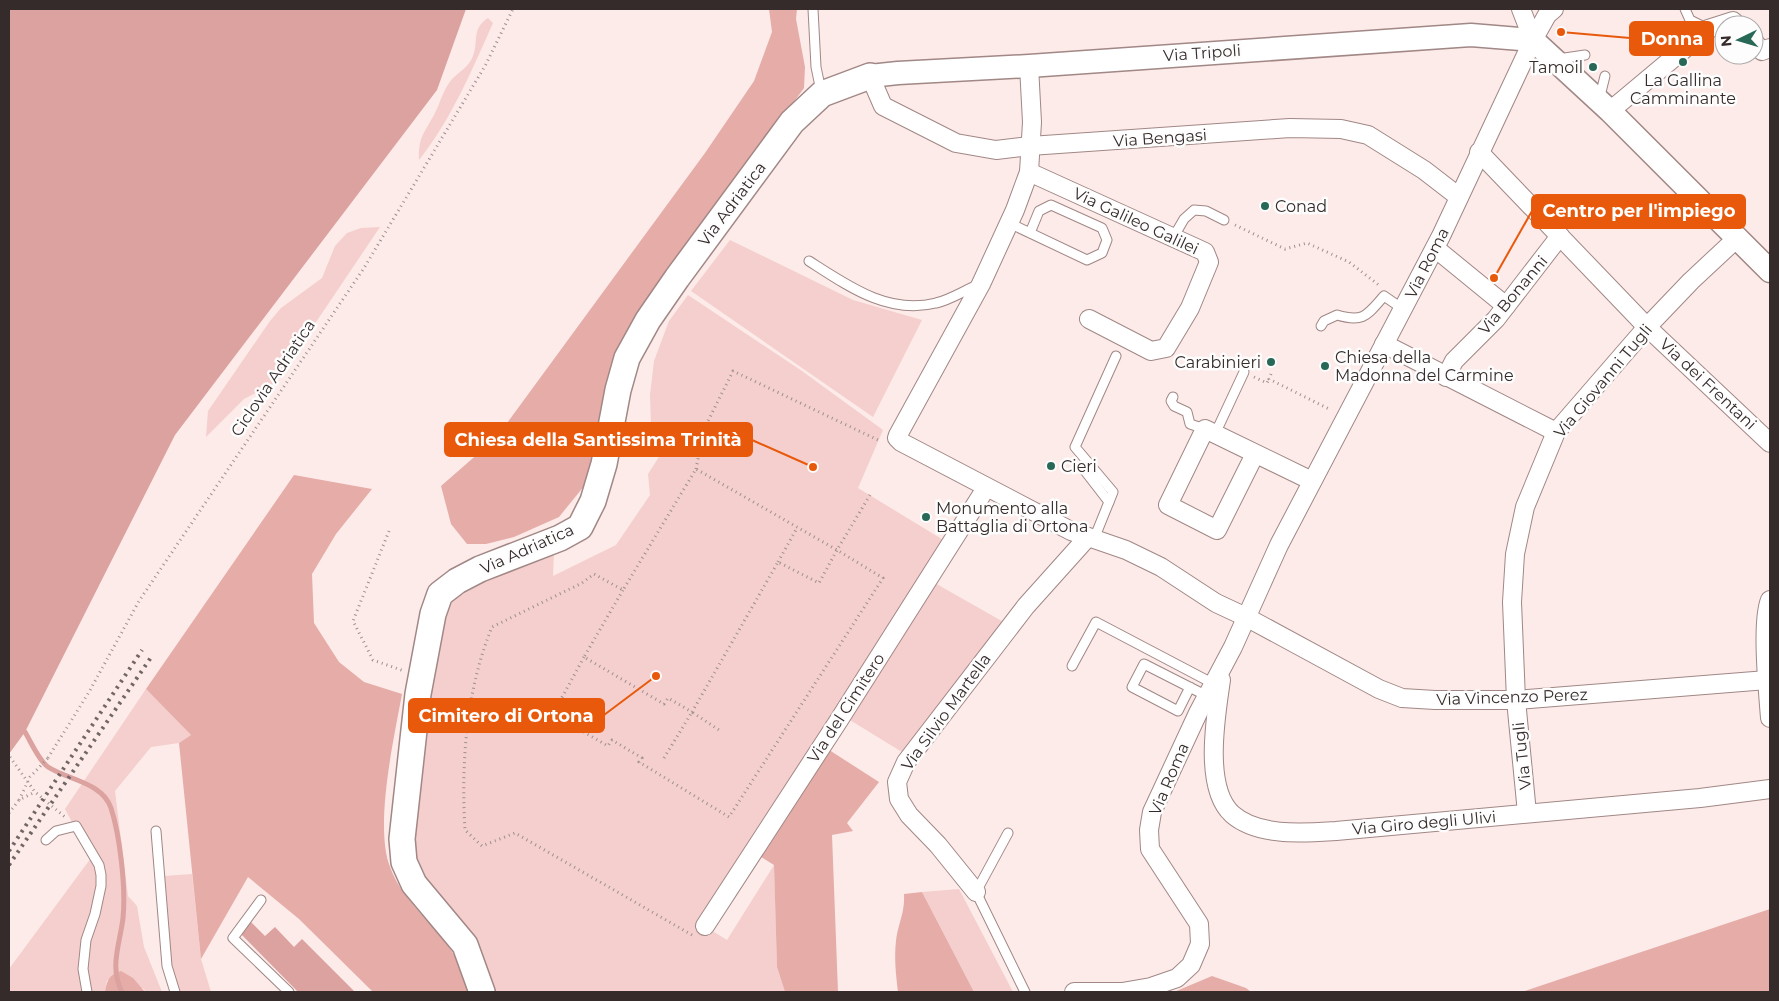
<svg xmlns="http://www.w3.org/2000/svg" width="1779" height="1001" viewBox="0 0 1779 1001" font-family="Montserrat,sans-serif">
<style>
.green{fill:#f4cfcd}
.forest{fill:#e5aca8}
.water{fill:#dba29f}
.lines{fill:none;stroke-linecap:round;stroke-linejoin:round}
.stream{stroke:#dba29f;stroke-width:5}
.service-casing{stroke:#a18785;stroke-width:11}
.minor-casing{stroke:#a18785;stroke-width:20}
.tertiary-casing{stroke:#a18785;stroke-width:25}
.secondary-casing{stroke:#a18785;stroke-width:28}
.path{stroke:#9d908e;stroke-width:3;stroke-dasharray:1 4;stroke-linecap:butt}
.service{stroke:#fff;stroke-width:9}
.minor{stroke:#fff;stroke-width:18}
.tertiary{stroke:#fff;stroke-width:22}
.secondary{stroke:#fff;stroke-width:25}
.rail{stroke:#726664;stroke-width:4;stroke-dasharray:2.5 5;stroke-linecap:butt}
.path-bridge{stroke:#9d908e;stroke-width:3;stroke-dasharray:1 4;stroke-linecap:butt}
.poi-dot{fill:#276857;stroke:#fdfdfd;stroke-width:2}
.labels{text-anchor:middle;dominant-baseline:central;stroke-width:5;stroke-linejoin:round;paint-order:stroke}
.street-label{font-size:16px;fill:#352b2a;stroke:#fdfdfd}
.poi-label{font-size:16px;fill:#352b2a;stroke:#fdfdfd;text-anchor:start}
.leader{fill:none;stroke:#e8590c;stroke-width:2}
.callout-dot{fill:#e8590c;stroke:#fdfdfd;stroke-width:2}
.callout{fill:#e8590c;stroke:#e8590c;stroke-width:2}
.callout-label{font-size:18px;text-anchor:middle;font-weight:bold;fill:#fff}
</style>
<rect width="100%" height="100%" fill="#fcebe9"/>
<g class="green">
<path d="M488 18 493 23C472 70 451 120 419 160 418 137 425 132 435 113 441 101 443 90 452 79 459 72 470 66 473 56 479 41 471 29 488 18Z"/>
<polygon points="380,227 275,383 244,399 206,437 208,411 270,321 281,308 322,278 335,246 347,233 361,228"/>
<polygon points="730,240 853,300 922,320 873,417 691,291"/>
<polygon points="688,295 802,371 883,430 858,488 945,541 698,922 727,940 774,865 777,967 785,992 487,992 419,882 407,838 438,626 454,599 507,570 554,552 553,576 616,545 650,495 648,474 664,449 651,425 650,395 654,361 669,321"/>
<polygon points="933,582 1007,624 902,752 845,717"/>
<polygon points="146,689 191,735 179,743 151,747 115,791 128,896 137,906 144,947 162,992 145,992 144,989 107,980 105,992 9,992 9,969 91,858 65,809"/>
<polygon points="192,874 201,959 211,992 179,992 170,964 164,876"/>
<polygon points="959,889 1013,992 974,992 922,892"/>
</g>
<g class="forest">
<polygon points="769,9 797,9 796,19 805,67 804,88 657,289 589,480 559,517 514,537 486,544 467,544 451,524 441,486 496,438 705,153 754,81 772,32"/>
<path d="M294 475 372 489 336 534 312 574 314 623 339 662 364 682 402 694C394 738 374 826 390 867 403 904 444 931 461 967 464 974 466 984 468 992H373L299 919 248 877 201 959 179 743 191 735 146 689Z"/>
<polygon points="826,748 879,782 847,823 853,831 832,835 838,992 785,992 777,967 774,865 758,855"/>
<path d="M922 892 974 992H898C896 975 894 958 896 941 898 923 905 914 904 894Z"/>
<polygon points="1770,909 1770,992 1522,992"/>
<path d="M121 971 133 978 145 992H105C107 980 109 975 121 971Z"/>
<polygon points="1212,976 1246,988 1251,992 1174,992"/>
</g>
<g class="water">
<polygon points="9,9 466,9 437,90 175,435 25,732 9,754"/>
<polygon points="250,921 265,936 275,927 294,947 302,939 355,992 298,992 239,932"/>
</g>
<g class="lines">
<path class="stream" d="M25 732C31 742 39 761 48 767 68 780 102 782 111 808 120 836 126 888 123 918 120 944 109 967 122 992"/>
<g class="service-casing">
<g id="service">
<polyline points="813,9 816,67 821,91"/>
<polyline points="1685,9 1690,20 1708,29"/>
<polyline points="1558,59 1585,55"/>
<polyline points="1599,100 1605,76"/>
<polyline points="1009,223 1087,260 1102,253 1107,240 1102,228 1051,205 1039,211 1030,233"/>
<polyline points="1173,238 1184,219 1194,210 1206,211 1224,220"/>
<path d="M809 261C848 286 888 315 936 303 950 300 965 290 978 285"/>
<path d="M1321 326 1324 321 1337 315C1364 323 1367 315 1384 296L1403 309"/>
<polyline points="1173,397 1171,401 1174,406 1187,412 1190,424 1205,429"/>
<polyline points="1215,434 1244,372"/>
<polyline points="1085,471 1109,502"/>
<polyline points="1094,539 1113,492 1075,447 1116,356"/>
<polyline points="1072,666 1096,622 1214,684"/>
<polyline points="1190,687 1178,711 1132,687 1144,664 1207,696"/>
<polyline points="156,831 167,966 175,992"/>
<polyline points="1008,833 976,892 1025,992"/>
<polyline points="46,840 56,831 76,826 99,865 101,875 101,886 95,914 86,940 83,969 87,992"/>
<polyline points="261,900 233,938 289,992"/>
</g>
</g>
<g class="minor-casing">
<g id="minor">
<polyline points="1521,9 1533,40"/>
<polyline points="1754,42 1762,51 1770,48"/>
<polyline points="1029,66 1032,122 1029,172 1015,210 981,284 898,435 897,438 901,442 1071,531 1126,550 1161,567 1216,603 1246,617 1379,689 1402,698 1435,700 1516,700 1767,680"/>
<polyline points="870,76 883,106 956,143 996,150 1030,146 1290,128 1341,129 1368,135 1424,170 1459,197"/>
<polyline points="1610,111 1708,29 1733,21 1737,25"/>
<polyline points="1479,152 1647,327 1770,443"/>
<polyline points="1029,172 1205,252 1209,262 1190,308 1166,348 1151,351 1089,319"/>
<polyline points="1435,248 1506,306"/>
<polyline points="1384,344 1556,432"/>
<polyline points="1446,377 1454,361 1496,319 1560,236"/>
<polyline points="1255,454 1217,530 1168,505 1205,429 1312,481"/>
<path d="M1770 600C1761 622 1768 691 1770 718"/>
<path d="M1221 680C1216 715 1203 787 1232 814 1258 837 1304 833 1336 831L1700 798 1770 789"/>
<polyline points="1527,813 1516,700 1512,602 1515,554 1525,507 1556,432 1647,327 1691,281 1736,239"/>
<polyline points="976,892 938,845 909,815 899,799 897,782 906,762 1026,606 1087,538"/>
<polyline points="705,926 839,720 986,488"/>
<polyline points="1074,992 1122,992 1151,987 1177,978 1191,965 1200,944 1199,924 1150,849 1149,830 1152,812 1198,713 1233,647 1279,545 1441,236 1533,40 1547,15 1554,9"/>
</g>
</g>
<g class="tertiary-casing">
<polyline id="tertiary" points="870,76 898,73 1029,66 1471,35 1533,40 1610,111 1770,271"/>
</g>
<g class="secondary-casing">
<polyline id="secondary" points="482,992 465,945 414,884 404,862 402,839 418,694 433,614 440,594 457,581 480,569 560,538 580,527 593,501 604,464 618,390 627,358 648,320 677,278 792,122 822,94 870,76"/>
</g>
<g class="path">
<polyline points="1235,225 1285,249 1307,243 1349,262 1380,286"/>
<polyline points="1271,374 1269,379 1331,410"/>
<polyline points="1254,377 1267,383 1269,379"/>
<polyline points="696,469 704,429 733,371 878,440"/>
<polyline points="389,531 353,621 373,660 404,671"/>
<polyline points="778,562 797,528"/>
<polyline points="584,657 553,714 608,746 612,740 642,758 639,762 729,817 883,578 837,550 819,583 778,562 692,712 668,698 664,704 584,657 623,590"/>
<polyline points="10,757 35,792 65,817"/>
<polyline points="48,758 89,692 139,601 364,268 485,66 513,9"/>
<polyline points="664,758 692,712 719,730"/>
<polyline points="9,813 19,800 35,792"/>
<path d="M692 935 515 833 482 846 465 830C461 763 466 690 492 627L582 583 594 574 623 590 696 469 837 550 870 495"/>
</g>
<use href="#service" class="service"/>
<use href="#minor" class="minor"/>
<use href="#tertiary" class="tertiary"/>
<use href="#secondary" class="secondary"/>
<g class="rail">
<polyline points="9,851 142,650"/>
<polyline points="9,865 152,656"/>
</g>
<polyline class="path-bridge" points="19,800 30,777 48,758"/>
</g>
<g class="poi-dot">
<circle cx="1683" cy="62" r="5"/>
<circle cx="1593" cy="67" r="5"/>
<circle cx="1265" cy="206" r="5"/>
<circle cx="1271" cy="362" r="5"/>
<circle cx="1325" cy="366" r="5"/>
<circle cx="1051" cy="466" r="5"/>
<circle cx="926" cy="517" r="5"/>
</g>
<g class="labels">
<g class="street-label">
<text transform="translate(1202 53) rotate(-4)">Via Tripoli</text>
<text transform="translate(1160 138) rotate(-4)">Via Bengasi</text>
<text transform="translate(732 204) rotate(-53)">Via Adriatica</text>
<text transform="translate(1136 221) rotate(25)">Via Galileo Galilei</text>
<text transform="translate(1427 263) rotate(-63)">Via Roma</text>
<text transform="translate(1513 295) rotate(-50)">Via Bonanni</text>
<text transform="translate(273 378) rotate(-56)">Ciclovia Adriatica</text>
<text transform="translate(1603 381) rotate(-50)">Via Giovanni Tugli</text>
<text transform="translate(1708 384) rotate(43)">Via dei Frentani</text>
<text transform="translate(527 549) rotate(-24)">Via Adriatica</text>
<text transform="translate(1512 697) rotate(-2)">Via Vincenzo Perez</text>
<text transform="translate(846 708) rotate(-57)">Via del Cimitero</text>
<text transform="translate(946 712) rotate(-54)">Via Silvio Martella</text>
<text transform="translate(1522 756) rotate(-96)">Via Tugli</text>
<text transform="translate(1169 779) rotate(-67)">Via Roma</text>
<text transform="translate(1424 823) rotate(-5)">Via Giro degli Ulivi</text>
</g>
<g class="poi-label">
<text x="1583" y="67" text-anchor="end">Tamoil</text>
<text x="1683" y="80" text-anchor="middle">La Gallina<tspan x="1683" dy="18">Camminante</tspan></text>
<text x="1275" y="206">Conad</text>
<text x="1335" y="357">Chiesa della<tspan x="1335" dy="18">Madonna del Carmine</tspan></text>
<text x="1261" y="362" text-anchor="end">Carabinieri</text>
<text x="1061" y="466">Cieri</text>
<text x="936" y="508">Monumento alla<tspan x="936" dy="18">Battaglia di Ortona</tspan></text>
</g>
</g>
<path class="leader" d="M1561 32L1630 38M1494 278L1532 211M813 467L752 440M656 676L604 715"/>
<g class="callout-dot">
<circle cx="1561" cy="32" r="5"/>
<circle cx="1494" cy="278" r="5"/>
<circle cx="813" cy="467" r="5"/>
<circle cx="656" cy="676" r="5"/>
</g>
<g class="callout">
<rect x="1630" y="22" width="83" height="33" rx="5"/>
<rect x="1532" y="195" width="213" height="33" rx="5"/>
<rect x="445" y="423" width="307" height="33" rx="5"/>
<rect x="409" y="699" width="195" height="33" rx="5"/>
</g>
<g class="callout-label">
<text x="1672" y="45">Donna</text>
<text x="1639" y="217">Centro per l'impiego</text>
<text x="598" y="446">Chiesa della Santissima Trinità</text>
<text x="506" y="722">Cimitero di Ortona</text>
</g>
<rect width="1779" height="1001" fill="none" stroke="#352b2a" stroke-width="20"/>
<g transform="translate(1739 40) rotate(265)"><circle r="24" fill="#fdfdfd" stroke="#ada9a9"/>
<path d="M0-4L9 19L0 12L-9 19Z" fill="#276857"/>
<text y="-8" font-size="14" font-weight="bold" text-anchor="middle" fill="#352b2a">N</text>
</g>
</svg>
